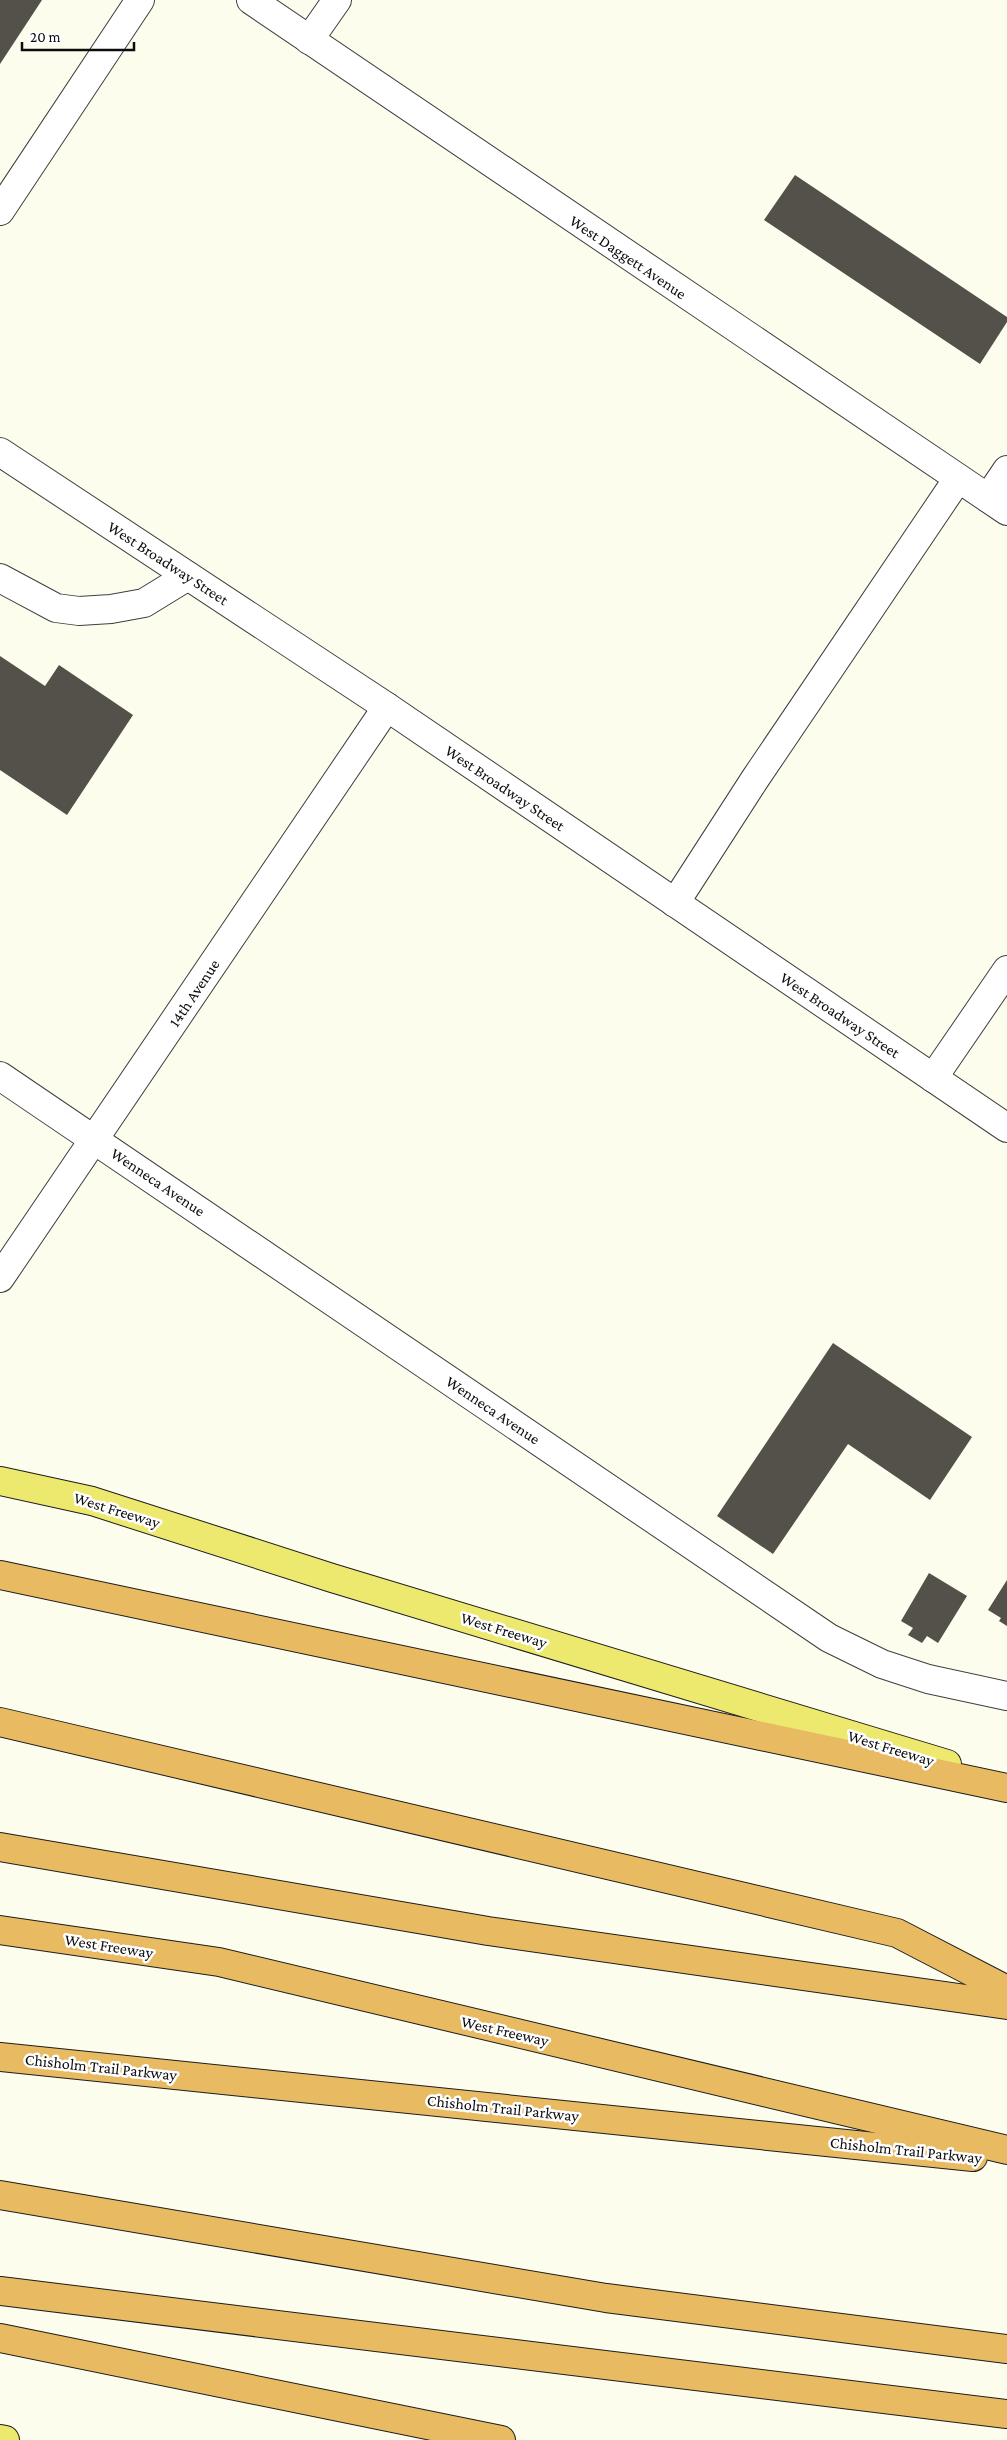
<svg xmlns="http://www.w3.org/2000/svg" width="1007" height="2440" viewBox="0 0 1007 2440" font-family="'Crimson Pro',serif">
<style>
.building{fill:#54504a}
.lines{fill:none;stroke-linecap:round;stroke-linejoin:round}
.minor-casing{stroke:#3f3f3f;stroke-width:30}
.major-casing{stroke:#1d1d1d;stroke-width:30}
.highway-casing{stroke:#1d1d1d;stroke-width:30}
.minor{stroke:#fff;stroke-width:28}
.major{stroke:#ede86e;stroke-width:28}
.highway{stroke:#e8ba61;stroke-width:28}
.labels{text-anchor:middle;dominant-baseline:central;stroke-width:5;stroke-linejoin:round;paint-order:stroke}
.street-label{font-size:16px;fill:#0c0c0c;stroke:#fff}
</style>
<rect width="100%" height="100%" fill="#fdfded"/>
<g class="building">
<polygon points="0,0 42,0 0,64"/>
<polygon points="795,175 1007,317 1007,322 980,364 764,220"/>
<polygon points="0,656 45,686 59,665 133,715 67,815 0,770"/>
<polygon points="833,1343 972,1437 930,1500 848,1444 773,1554 717,1516"/>
<polygon points="929,1573 967,1596 938,1643 927,1636 922,1643 908,1635 913,1628 901,1621"/>
<polygon points="1007,1580 1007,1626 999,1621 1001,1618 988,1610"/>
</g>
<g class="lines">
<g class="minor-casing">
<g id="minor">
<polyline points="251,0 1007,511"/>
<polyline points="309,40 337,0"/>
<polyline points="0,211 140,0"/>
<polyline points="0,452 387,707 1007,1128"/>
<polyline points="988,498 1007,470"/>
<polyline points="0,578 56,608 79,611 111,609 144,603 188,576"/>
<polyline points="675,903 755,779 957,480"/>
<polyline points="0,1076 829,1638 882,1664 928,1679 1007,1696"/>
<polyline points="933,1078 1007,970"/>
<polyline points="0,1278 387,707"/>
</g>
</g>
<g class="major-casing">
<g id="major">
<polyline points="0,1481 92,1501 332,1578 947,1764"/>
<polyline points="0,2439 5,2440"/>
</g>
</g>
<g class="highway-casing">
<g id="highway">
<polyline points="0,1575 1007,1788"/>
<polyline points="0,1722 897,1933 1007,1990"/>
<polyline points="0,1847 488,1931 1007,2005"/>
<polyline points="0,1930 219,1962 1007,2150"/>
<polyline points="0,2057 973,2157"/>
<polyline points="0,2195 606,2298 1007,2349"/>
<polyline points="0,2291 1007,2414"/>
<polyline points="0,2338 501,2440"/>
</g>
</g>
<use href="#minor" class="minor"/>
<use href="#major" class="major"/>
<use href="#highway" class="highway"/>
</g>
<g class="labels">
<g class="street-label">
<text transform="translate(628 257) rotate(34)">West Daggett Avenue</text>
<text transform="translate(168 563) rotate(33)">West Broadway Street</text>
<text transform="translate(505 788) rotate(34)">West Broadway Street</text>
<text transform="translate(194 993) rotate(-56)">14th Avenue</text>
<text transform="translate(840 1015) rotate(34)">West Broadway Street</text>
<text transform="translate(158 1182) rotate(34)">Wenneca Avenue</text>
<text transform="translate(493 1410) rotate(34)">Wenneca Avenue</text>
<text transform="translate(117 1510) rotate(17)">West Freeway</text>
<text transform="translate(504 1630) rotate(17)">West Freeway</text>
<text transform="translate(891 1748) rotate(17)">West Freeway</text>
<text transform="translate(109 1946) rotate(9)">West Freeway</text>
<text transform="translate(505 2031) rotate(13)">West Freeway</text>
<text transform="translate(101 2067) rotate(6)">Chisholm Trail Parkway</text>
<text transform="translate(503 2108) rotate(6)">Chisholm Trail Parkway</text>
<text transform="translate(906 2150) rotate(6)">Chisholm Trail Parkway</text>
</g>
</g>
<path d="M22 42v8h112v-8" fill="none" stroke="#0c0c0c" stroke-width="2.5"/>
<text x="30" y="42" font-size="15" fill="#0c0c0c" stroke="#ffffff" stroke-width="4" paint-order="stroke">20 m</text>
</svg>
